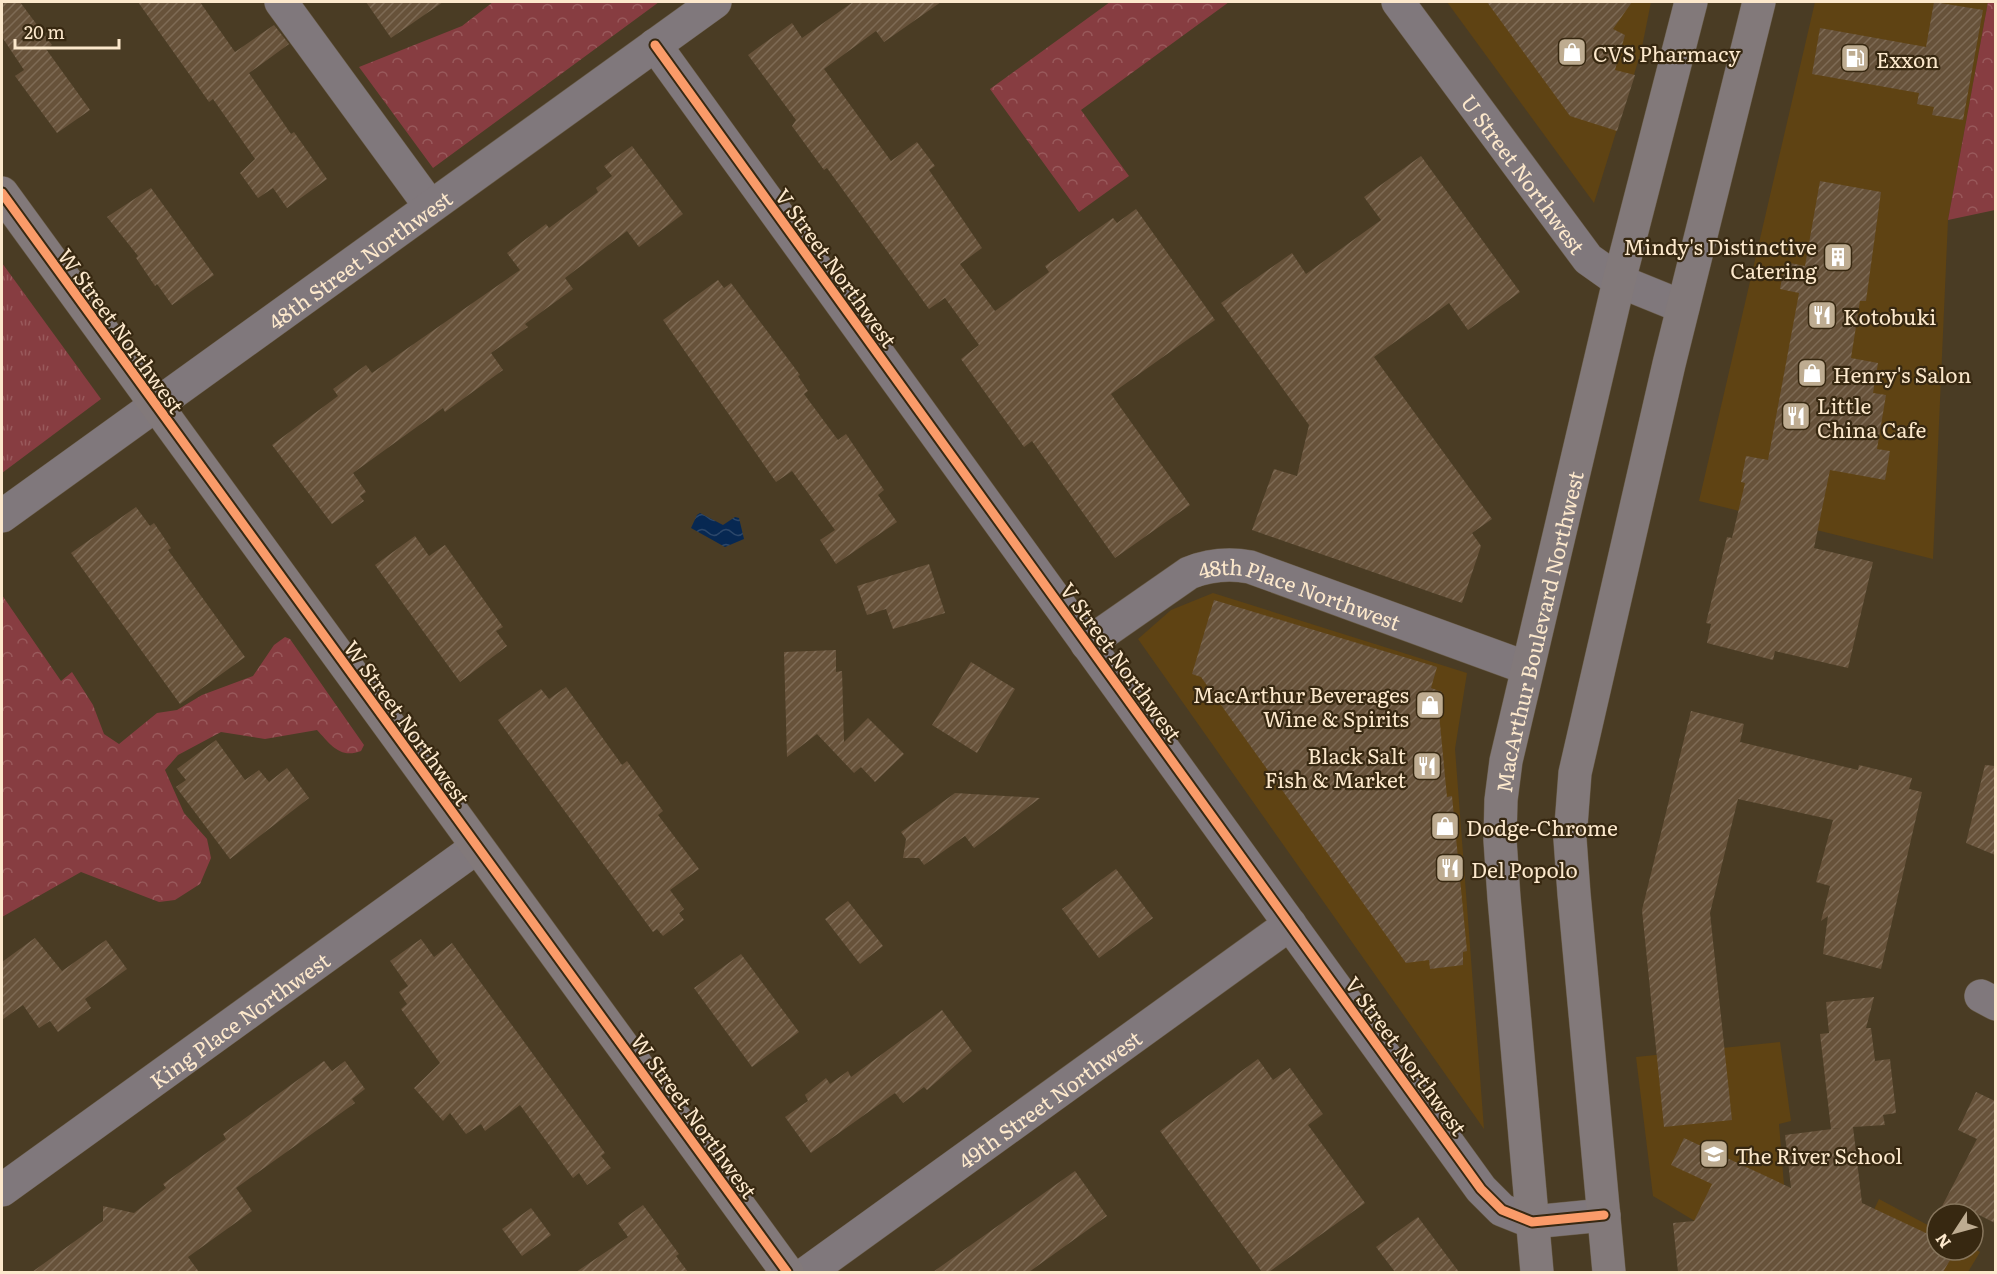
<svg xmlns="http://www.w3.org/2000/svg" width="1997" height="1274" viewBox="0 0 1997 1274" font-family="Literata,serif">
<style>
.built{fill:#5f4313}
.forest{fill:url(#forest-crowns)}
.park{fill:url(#park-tufts)}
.water{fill:url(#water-waves)}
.building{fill:url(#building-hatch)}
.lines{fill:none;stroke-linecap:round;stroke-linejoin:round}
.street-casing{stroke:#675a46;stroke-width:34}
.secondary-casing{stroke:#675a46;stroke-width:34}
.street{stroke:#80787c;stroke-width:33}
.secondary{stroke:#82797a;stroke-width:33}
.cycleway-casing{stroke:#372811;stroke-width:13}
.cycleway{stroke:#fa9b69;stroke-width:9}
.labels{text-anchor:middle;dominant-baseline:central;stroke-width:4.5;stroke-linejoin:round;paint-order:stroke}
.poi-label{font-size:21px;fill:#fce8cc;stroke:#372811;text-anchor:start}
.street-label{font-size:21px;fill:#fce8cc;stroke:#372811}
</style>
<defs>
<pattern id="forest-crowns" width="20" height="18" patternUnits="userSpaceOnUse" patternTransform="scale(1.5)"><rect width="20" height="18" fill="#873d41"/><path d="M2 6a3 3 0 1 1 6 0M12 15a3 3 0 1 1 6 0" fill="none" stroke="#99595b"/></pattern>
<pattern id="park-tufts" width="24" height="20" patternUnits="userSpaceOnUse" patternTransform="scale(1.5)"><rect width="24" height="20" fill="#873d41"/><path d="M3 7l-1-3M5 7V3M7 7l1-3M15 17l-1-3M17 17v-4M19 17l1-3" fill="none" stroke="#99595b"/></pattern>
<pattern id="water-waves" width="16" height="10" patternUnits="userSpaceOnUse" patternTransform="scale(1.5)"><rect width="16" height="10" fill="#072852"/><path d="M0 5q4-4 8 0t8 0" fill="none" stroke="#2c476a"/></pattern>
<pattern id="building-hatch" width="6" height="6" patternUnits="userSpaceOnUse" patternTransform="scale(1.5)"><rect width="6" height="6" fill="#67523a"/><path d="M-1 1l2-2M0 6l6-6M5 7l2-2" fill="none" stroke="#7e6b55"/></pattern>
</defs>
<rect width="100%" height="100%" fill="#4a3c24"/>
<g class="built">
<polygon points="1447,2 1651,2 1641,52 1594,203"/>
<polygon points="1815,2 1988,2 1948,220 1933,559 1699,501"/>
<polygon points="1213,593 1467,673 1455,749 1484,1129 1138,639 1171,610"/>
<polygon points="1780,1042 1791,1121 1779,1124 1784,1185 1867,1224 1879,1199 1937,1230 1937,1250 1973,1248 1980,1252 1968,1272 1780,1272 1653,1196 1636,1057"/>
</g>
<g class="forest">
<polygon points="493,2 659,2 433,168 359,67 462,26"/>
<polygon points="1110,2 1229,2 1081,110 1129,176 1079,212 990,89"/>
<polygon points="1988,2 1996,2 1995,210 1948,220"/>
<path d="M2 595 61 681 72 672 93 705 104 734 119 744 157 713 177 710 202 695 253 676 274 645 285 637 290 639 364 745 361 751C340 759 331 745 317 730L265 739 221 732 178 755 165 770 184 813 207 839 211 858 200 884 175 900 159 902 81 872 2 917Z"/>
</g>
<polygon class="park" points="2,263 101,399 2,473"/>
<polygon class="water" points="700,513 723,525 735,517 739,518 744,539 725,547 691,528 697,515"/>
<g class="building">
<polygon points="2,2 20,2 52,45 46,49 90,110 57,133 15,76 24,70 2,37"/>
<polygon points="138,2 200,2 235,52 274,25 289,44 249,73 291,134 294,132 327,179 287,208 273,188 258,198 240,173 255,159 213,99 209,102"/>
<polygon points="366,2 443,2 391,38"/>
<polygon points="853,2 941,2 884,42 876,31 824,69 891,161 917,142 935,166 929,170 982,248 960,264 995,311 1049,272 1045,266 1113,218 1117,223 1136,209 1215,320 1111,394 1190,505 1115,558 1032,441 1024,447 961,359 979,345 945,298 929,309 827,168 824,170 792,126 796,120 748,55 792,23 802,38"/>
<polygon points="1487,2 1632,2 1613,29 1625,35 1615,70 1635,75 1617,131 1570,116"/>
<polygon points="1934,2 1983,10 1963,120 1932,115 1934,107 1917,104 1919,93 1812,74 1820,28 1926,47"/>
<polygon points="632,146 683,214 639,247 627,231 565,278 573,289 525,324 528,327 491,353 503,370 445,412 443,408 353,473 366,492 360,496 364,501 332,524 272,445 338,396 333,389 366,365 372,373 520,270 507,253 546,224 549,228 598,192 596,188 612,176 604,166"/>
<polygon points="1421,156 1520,292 1468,330 1449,303 1374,357 1492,519 1472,533 1481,546 1462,603 1252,530 1274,469 1297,476 1309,425 1221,303 1292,253 1306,274 1381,220 1364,197"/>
<polygon points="1820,181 1881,192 1866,301 1860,301 1851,358 1878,363 1873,393 1886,395 1877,449 1890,451 1885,480 1830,470 1814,548 1873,562 1848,668 1775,651 1773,660 1707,643 1711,624 1706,623 1727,537 1732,538 1745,483 1741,482 1746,456 1768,460 1799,293 1780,289 1785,262 1805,266"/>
<polygon points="151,188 214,275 172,305 157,284 155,286 136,258 138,256 107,217"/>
<polygon points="718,280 724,288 731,283 800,375 798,376 808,391 804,394 838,440 846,434 884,490 878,495 897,522 836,564 820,540 835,530 792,471 776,482 663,320"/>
<polygon points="136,507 150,526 154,523 171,548 168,550 245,657 180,704 71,553"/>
<polygon points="415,536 429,556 445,545 503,627 496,631 507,646 460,682 375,565"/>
<polygon points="929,564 945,613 893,629 886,609 867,615 857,586"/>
<polygon points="1214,600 1437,667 1431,688 1442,692 1438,703 1447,797 1452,796 1467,951 1463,952 1463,965 1430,969 1429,960 1406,963 1201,677 1192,674"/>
<polygon points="836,650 836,672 842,671 844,742 868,718 904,754 875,782 861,767 854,773 817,734 787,757 784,652"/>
<polygon points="971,662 1015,689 977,753 932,725"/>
<polygon points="566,687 622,765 627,761 663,811 658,815 699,869 670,890 684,909 679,913 684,920 663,936 657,929 653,932 498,720 541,689 549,699"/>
<polygon points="1691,711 1744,724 1740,742 1858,770 1859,765 1912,778 1909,789 1922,792 1881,969 1823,954 1828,916 1821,921 1830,886 1816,882 1833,820 1738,799 1710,913 1732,1120 1664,1127 1642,910"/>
<polygon points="216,740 245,780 259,770 269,782 287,768 309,798 230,859 176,787 186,780 177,769"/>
<polygon points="1985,765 1995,766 1995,855 1966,843"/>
<polygon points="955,793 1040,798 974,848 965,836 924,865 919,858 903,858 906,839 901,832"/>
<polygon points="1116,869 1153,918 1099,958 1062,909"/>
<polygon points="848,901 883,946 860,964 825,919"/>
<polygon points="35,938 62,971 106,940 127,969 85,999 91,1008 58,1032 50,1021 39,1028 23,1005 2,1020 2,962"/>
<polygon points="421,939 434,957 452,943 605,1153 601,1156 611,1168 587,1185 579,1173 573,1178 520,1105 485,1131 481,1124 466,1134 450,1113 443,1121 414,1088 440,1063 401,1009 407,1004 399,992 408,986 390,961"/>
<polygon points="741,954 799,1032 752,1067 694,988"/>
<polygon points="1874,997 1866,1028 1871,1028 1875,1061 1890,1059 1896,1113 1883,1115 1885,1125 1853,1127 1862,1203 1928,1234 1937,1216 1937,1250 1956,1250 1943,1272 1678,1272 1673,1223 1694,1221 1712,1184 1671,1165 1684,1138 1791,1188 1785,1135 1840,1128 1831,1129 1820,1034 1829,1033 1826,1002"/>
<polygon points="942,1010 972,1051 927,1090 924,1087 903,1103 895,1093 811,1153 785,1117 808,1101 805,1095 826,1078 830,1084 848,1071 851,1077"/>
<polygon points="1258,1059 1273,1080 1290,1068 1323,1114 1308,1125 1365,1203 1269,1272 1262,1272 1160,1131"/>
<polygon points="324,1061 332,1071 345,1061 365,1089 352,1099 355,1103 236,1188 252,1211 188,1257 199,1272 32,1272 103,1221 103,1206 134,1213 166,1188 163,1184 226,1139 223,1134"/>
<polygon points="1976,1092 1995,1101 1995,1223 1975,1213 1973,1216 1973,1214 1938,1214 1977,1139 1958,1130"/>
<polygon points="1075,1171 1107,1216 1029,1272 933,1272"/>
<polygon points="643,1205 679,1254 676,1256 688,1272 576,1272 628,1237 618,1223"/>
<polygon points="531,1208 551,1235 522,1256 502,1229"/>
<polygon points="1418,1217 1459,1272 1395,1272 1376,1247"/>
</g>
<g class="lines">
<g class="street-casing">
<g id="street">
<polyline points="281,2 430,206"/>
<path id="s1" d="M1398 2 1588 259 1619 281 1683 307"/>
<polyline points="655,45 1481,1189 1502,1210 1532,1222 1604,1215"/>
<path id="s2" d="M2 516 715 2"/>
<path id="s3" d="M1087 644 1189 573C1209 565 1228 563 1250 567L1527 668"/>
<polyline points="1981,996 1996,1004"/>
<path id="s4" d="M2 1190 477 847"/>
<path id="s5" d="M808 1272 1290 924"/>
</g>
</g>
<g class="secondary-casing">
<g id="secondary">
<polyline points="2,193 787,1272"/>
<path id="s6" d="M1537 1272 1504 898 1500 840 1501 800 1506 761 1619 281 1691 2"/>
<polyline points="1609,1272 1574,894 1570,839 1575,773 1669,364 1759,2"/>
</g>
</g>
<use href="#street" class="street"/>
<use href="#secondary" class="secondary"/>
<g class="cycleway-casing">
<g id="cycleway">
<polyline points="655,45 1481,1189 1502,1210 1532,1222 1604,1215"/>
<polyline points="2,193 787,1272"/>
</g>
</g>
<use href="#cycleway" class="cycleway"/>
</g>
<defs>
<g id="shop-square" transform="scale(1.5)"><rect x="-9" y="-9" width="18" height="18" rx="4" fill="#beac91" stroke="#372811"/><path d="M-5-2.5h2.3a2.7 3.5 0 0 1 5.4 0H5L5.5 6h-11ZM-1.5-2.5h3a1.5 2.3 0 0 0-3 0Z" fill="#fff"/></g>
<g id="fuel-square" transform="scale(1.5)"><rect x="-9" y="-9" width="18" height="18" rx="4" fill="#beac91" stroke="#372811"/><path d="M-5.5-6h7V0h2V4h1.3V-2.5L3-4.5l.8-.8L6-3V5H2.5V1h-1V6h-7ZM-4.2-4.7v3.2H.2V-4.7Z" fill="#fff"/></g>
<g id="building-square" transform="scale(1.5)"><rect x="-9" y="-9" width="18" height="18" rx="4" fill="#beac91" stroke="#372811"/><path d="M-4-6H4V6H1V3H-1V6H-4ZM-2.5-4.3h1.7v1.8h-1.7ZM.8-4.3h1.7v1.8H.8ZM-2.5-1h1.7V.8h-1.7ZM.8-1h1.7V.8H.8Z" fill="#fff"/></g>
<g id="restaurant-square" transform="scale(1.5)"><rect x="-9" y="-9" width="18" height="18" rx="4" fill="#beac91" stroke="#372811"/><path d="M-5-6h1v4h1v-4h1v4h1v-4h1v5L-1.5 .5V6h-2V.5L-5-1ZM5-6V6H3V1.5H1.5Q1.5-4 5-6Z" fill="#fff"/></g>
<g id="school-square" transform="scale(1.5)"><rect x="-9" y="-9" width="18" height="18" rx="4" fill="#beac91" stroke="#372811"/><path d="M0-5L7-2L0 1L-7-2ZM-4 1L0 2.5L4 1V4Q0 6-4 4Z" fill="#fff"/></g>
</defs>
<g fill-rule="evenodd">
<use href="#shop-square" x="1572" y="52"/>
<use href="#fuel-square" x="1855" y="58"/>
<use href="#building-square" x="1838" y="257"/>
<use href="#restaurant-square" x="1822" y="315"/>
<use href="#shop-square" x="1812" y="373"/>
<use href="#restaurant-square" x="1796" y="416"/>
<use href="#shop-square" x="1430" y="705"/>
<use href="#restaurant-square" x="1427" y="766"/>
<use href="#shop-square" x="1445" y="826"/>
<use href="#restaurant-square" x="1450" y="868"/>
<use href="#school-square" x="1714" y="1154"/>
</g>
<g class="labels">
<g class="poi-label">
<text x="1593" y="52">CVS Pharmacy</text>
<text x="1876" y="58">Exxon</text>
<text x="1817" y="245" text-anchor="end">Mindy's Distinctive<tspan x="1817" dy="24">Catering</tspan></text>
<text x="1843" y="315">Kotobuki</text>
<text x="1833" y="373">Henry's Salon</text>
<text x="1817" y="404">Little<tspan x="1817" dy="24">China Cafe</tspan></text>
<text x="1409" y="693" text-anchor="end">MacArthur Beverages<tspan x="1409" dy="24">Wine &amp; Spirits</tspan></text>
<text x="1406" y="754" text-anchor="end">Black Salt<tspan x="1406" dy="24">Fish &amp; Market</tspan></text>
<text x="1466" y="826">Dodge-Chrome</text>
<text x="1471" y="868">Del Popolo</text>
<text x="1735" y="1154">The River School</text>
</g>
<g class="street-label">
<text stroke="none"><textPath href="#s1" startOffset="213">U Street Northwest</textPath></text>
<text stroke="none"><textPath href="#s2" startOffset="440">48th Street Northwest</textPath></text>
<text transform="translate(837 267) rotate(54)">V Street Northwest</text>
<text transform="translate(122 330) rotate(54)">W Street Northwest</text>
<text stroke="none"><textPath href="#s3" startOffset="240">48th Place Northwest</textPath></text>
<text stroke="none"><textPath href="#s6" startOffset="646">MacArthur Boulevard Northwest</textPath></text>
<text transform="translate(1122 661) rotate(54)">V Street Northwest</text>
<text transform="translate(408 722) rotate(54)">W Street Northwest</text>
<text stroke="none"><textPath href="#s4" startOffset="292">King Place Northwest</textPath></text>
<text transform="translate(1407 1055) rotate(54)">V Street Northwest</text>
<text stroke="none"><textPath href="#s5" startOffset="297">49th Street Northwest</textPath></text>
<text transform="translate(695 1115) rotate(54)">W Street Northwest</text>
</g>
</g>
<rect width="1997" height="1274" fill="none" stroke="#fce8cc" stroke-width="6"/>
<g transform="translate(1955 1232) rotate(234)"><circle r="28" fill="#372811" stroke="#86755c" stroke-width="1.5"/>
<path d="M0-4.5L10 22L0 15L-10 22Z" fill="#beac91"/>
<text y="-9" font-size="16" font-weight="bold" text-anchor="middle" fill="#fce8cc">N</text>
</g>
<path d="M15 39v9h104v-9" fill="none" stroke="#fce8cc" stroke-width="3"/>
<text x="24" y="39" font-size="18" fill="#fce8cc" stroke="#372811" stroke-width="4.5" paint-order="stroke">20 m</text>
</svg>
